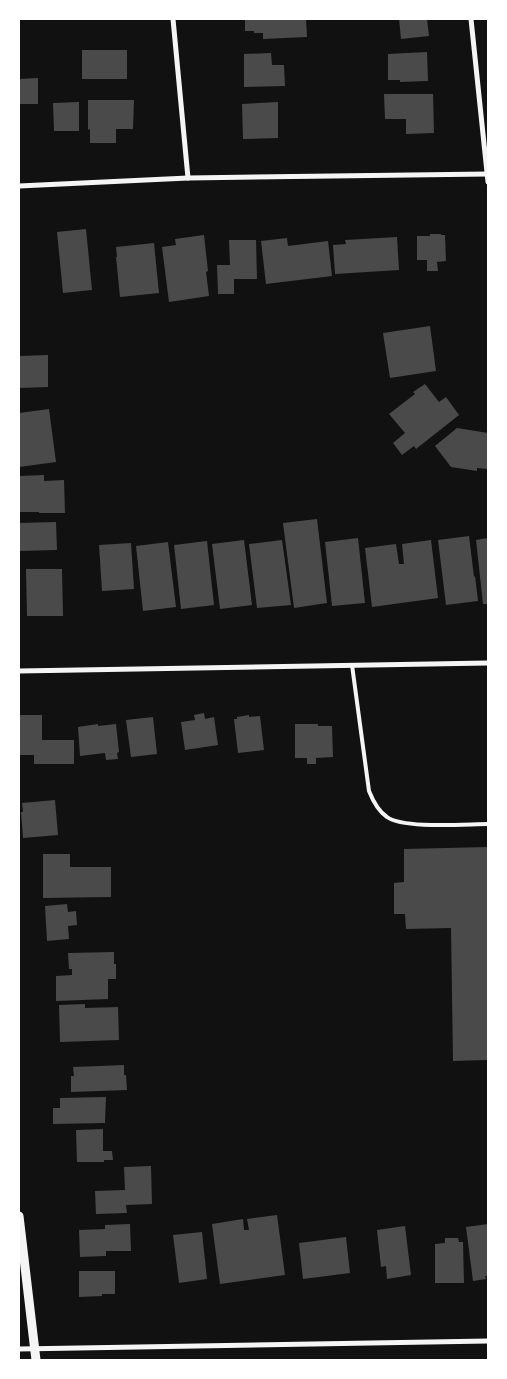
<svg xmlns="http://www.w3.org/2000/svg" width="507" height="1379" viewBox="0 0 507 1379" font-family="'Golos Text',sans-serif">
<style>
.building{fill:#4a4a4a}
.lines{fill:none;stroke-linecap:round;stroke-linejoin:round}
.service{stroke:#f5f5f5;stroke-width:4}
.minor{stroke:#f5f5f5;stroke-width:5}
.tertiary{stroke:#f5f5f5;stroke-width:9}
</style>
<rect width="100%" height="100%" fill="#111"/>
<g class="building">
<polygon points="245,19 306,19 307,37 263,39 263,33 254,33 254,31 245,31"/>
<polygon points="399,19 427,19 429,36 401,39"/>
<rect x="82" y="50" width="45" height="29"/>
<polygon points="427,52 428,81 400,82 400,80 388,80 388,54"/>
<polygon points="271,53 272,65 284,65 285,86 244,87 244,54"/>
<polygon points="38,78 38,104 19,104 19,79"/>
<polygon points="384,94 433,94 434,133 406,134 406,119 385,119"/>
<polygon points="88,100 134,100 133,129 116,129 116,143 90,143 90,129 88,130"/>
<polygon points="79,102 79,131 54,131 53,103"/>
<polygon points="278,102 278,138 243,139 242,104"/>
<polygon points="86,229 92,290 63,293 57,232"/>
<polygon points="430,234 441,234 441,235 445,235 446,261 437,262 438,271 427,271 427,260 417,260 417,236 430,236"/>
<polygon points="204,235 208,271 206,272 209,296 169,302 162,247 176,245 175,239"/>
<polygon points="397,237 399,270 335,274 333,245 346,244 345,240"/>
<polygon points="287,238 288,246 328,241 332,276 266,284 261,241"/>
<polygon points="229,240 256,240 257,279 234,279 234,294 218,294 217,265 230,265"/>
<polygon points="154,243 159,293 120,297 116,257 117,257 116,247"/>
<polygon points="430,326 436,371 390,378 383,333"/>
<polygon points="48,355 48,387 19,388 19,356"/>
<polygon points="425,384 439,402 446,397 459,415 416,449 414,446 402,455 393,443 405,433 389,414 415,394 413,392"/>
<polygon points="49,409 56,462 19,467 19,413"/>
<polygon points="457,428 488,433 488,469 477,468 477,471 451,467 435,446"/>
<polygon points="44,475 44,481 64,480 65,513 39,513 39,512 19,512 19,476"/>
<polygon points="317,519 327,603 294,608 283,523"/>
<polygon points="56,522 57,550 19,551 19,523"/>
<polygon points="469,536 474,577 475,576 478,601 446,605 438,540"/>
<polygon points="358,538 365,603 332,606 325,542"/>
<polygon points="488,538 488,604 483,604 476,540"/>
<polygon points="244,540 252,605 220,609 212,544"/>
<polygon points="282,540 291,605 257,608 249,544"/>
<polygon points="431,540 438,598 372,607 365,548 396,544 399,564 404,564 402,544"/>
<polygon points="207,541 214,605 181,609 174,545"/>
<polygon points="168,542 176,607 143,611 136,546"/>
<polygon points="131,543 134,589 102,591 99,545"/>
<polygon points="26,569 62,569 63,616 27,616"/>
<polygon points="204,713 205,719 214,717 218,745 185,750 181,722 195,720 194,715"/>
<polygon points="19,715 42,715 42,740 74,740 74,764 34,764 34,755 19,755"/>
<polygon points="249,715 249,717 260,716 264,750 238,753 234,719 237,719 237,717"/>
<polygon points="153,717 157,754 131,757 126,720"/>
<polygon points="98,724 98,726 116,724 119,752 117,753 118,759 106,760 105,753 80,756 78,727"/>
<polygon points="295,724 318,724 318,726 332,726 333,757 316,758 316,764 307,764 307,758 295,758"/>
<polygon points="55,800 58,835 23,838 21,812 23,812 22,803"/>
<polygon points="488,847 488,1060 453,1061 451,928 406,929 405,914 394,914 394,883 404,882 404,849"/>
<polygon points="43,854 70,854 70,867 111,867 111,897 43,898"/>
<polygon points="67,904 68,912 76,911 77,925 68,926 69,939 47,941 45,906"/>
<polygon points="114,952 114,964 116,964 116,979 108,979 108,999 56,1001 56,976 72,975 72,969 69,969 68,953"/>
<polygon points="85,1004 85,1008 118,1007 119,1040 60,1042 59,1005"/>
<polygon points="124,1065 124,1075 126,1075 127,1090 71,1092 71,1076 74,1076 73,1067"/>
<polygon points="106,1097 105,1123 53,1124 53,1108 60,1108 60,1098"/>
<polygon points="103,1129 103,1151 112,1151 113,1160 104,1160 104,1162 77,1162 76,1130"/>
<polygon points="151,1166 152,1204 126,1205 127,1213 96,1214 95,1191 125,1190 124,1167"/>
<polygon points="277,1215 285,1275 220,1284 212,1224 243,1219 244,1230 249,1230 247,1219"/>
<polygon points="130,1224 131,1251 106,1251 106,1256 80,1257 79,1230 105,1229 105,1225"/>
<polygon points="488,1224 488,1276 485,1276 486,1279 473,1281 466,1227"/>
<polygon points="405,1226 411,1275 387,1279 386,1266 381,1267 377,1230"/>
<polygon points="202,1232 207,1279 179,1283 173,1235"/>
<polygon points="346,1237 350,1273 303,1279 299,1243"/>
<polygon points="445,1238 458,1238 459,1242 463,1242 464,1283 435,1283 435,1244 445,1243"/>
<polygon points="79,1271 115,1271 115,1294 102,1294 102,1296 79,1297"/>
</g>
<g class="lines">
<path class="service" d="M352 665 369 791C373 801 378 811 387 817 403 829 466 824 488 824"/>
<g class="minor">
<polyline points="173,19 188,178"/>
<polyline points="471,19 488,182"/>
<polyline points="19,186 188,178 488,174"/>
<polyline points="19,671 488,663"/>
<polyline points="19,1349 488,1341"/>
</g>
<polyline class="tertiary" points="19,1216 36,1360"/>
</g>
<rect width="507" height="1379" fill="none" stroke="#ffffff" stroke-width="40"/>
</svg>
